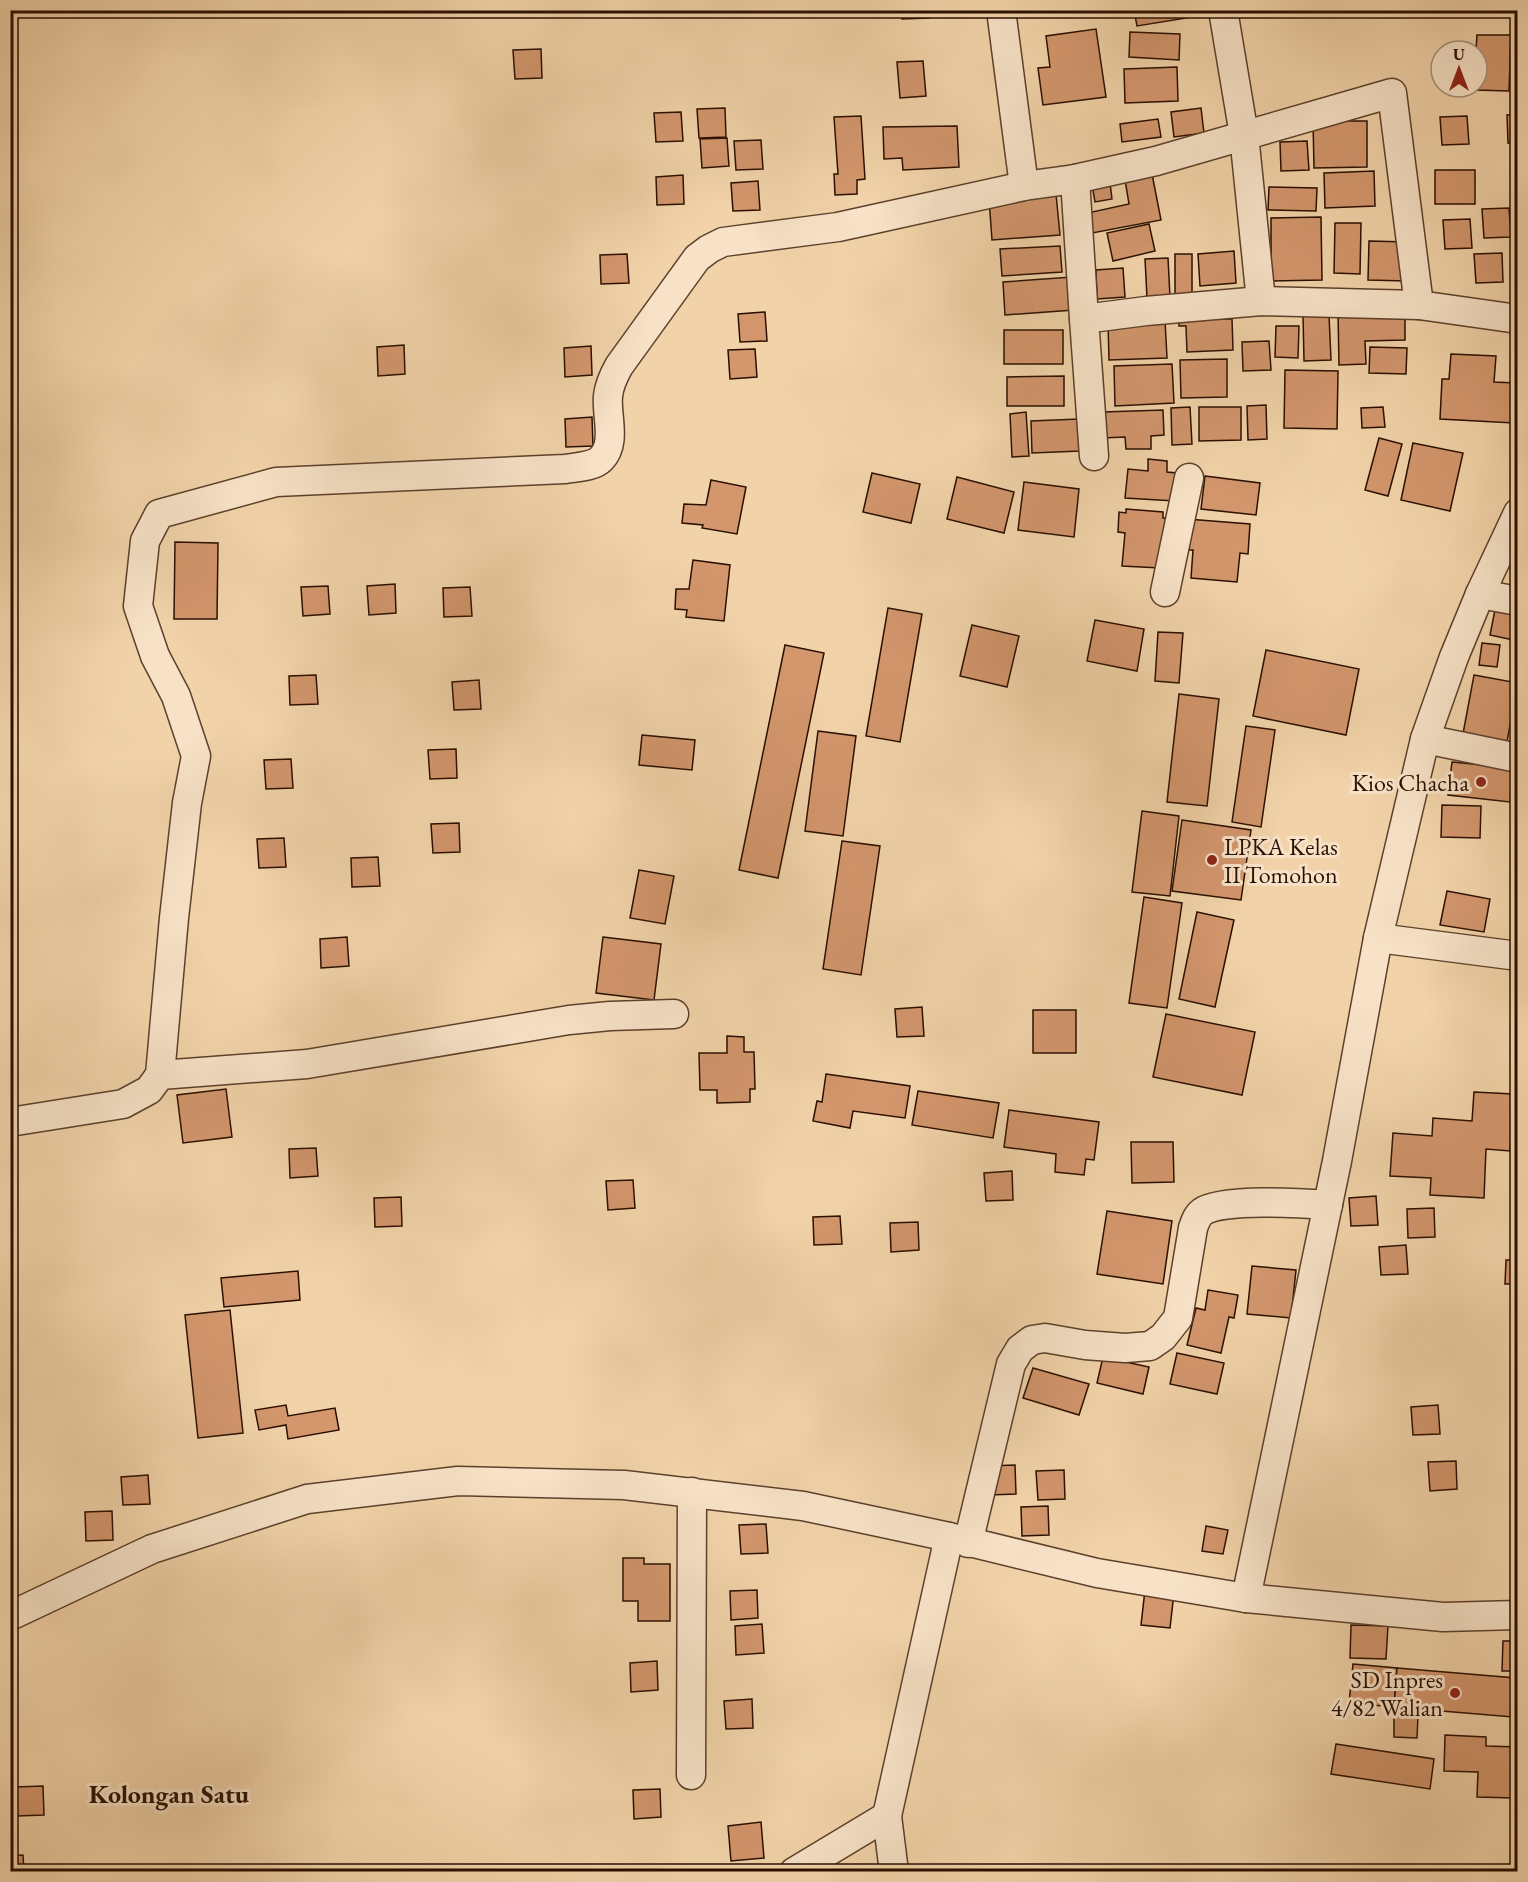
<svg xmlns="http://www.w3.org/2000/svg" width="1528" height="1882" viewBox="0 0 1528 1882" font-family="'EB Garamond',serif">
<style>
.building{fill:#d3966d;stroke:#2a0f01;stroke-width:1.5}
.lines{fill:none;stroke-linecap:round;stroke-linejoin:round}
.street-casing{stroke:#5c402b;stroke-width:31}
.street{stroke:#f7e2c7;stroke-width:28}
.poi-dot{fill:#8f2418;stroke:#f7e2c7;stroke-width:2}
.labels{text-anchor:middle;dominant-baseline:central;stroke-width:6;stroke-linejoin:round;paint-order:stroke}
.poi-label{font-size:24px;fill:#2a0f01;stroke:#f7e2c7;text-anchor:end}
.neighbourhood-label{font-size:26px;font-weight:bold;fill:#2a0f01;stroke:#f7e2c7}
</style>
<rect width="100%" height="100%" fill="#f2d3a9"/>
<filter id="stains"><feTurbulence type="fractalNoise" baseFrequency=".00333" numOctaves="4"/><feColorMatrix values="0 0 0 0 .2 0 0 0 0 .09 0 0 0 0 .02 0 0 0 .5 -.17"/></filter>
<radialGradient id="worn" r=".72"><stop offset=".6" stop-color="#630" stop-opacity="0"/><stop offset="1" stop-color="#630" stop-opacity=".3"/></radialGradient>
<g class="building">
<polygon points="901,10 929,10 929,18 902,19"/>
<polygon points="1134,10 1198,10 1199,16 1137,26"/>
<polygon points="1096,29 1106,97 1043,105 1038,68 1050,67 1046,36"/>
<polygon points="1130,32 1180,34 1179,60 1129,57"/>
<polygon points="1477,35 1511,35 1509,91 1475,90 1477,87 1477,51 1459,50 1476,50"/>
<polygon points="541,49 542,78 515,79 513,50"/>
<polygon points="923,61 926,96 900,98 897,62"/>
<polygon points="1177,67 1178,101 1125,103 1124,69"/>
<polygon points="725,108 726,137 699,138 697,109"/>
<polygon points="1201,108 1204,133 1174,137 1171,112"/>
<polygon points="681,112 683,141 656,142 654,113"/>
<polygon points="1518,114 1518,143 1508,143 1507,115"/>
<polygon points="861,116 865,179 857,180 857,194 835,195 834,174 838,174 834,117"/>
<polygon points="1467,116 1469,144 1442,145 1440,117"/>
<polygon points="1158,119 1161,137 1122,142 1120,124"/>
<polygon points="1313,121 1367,121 1367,167 1314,168"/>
<polygon points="957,126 959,167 903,170 902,158 884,159 883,127"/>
<polygon points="727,138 729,166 702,168 700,139"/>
<polygon points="761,140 763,169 736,170 734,141"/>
<polygon points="1307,141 1309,170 1281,171 1280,142"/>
<rect x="1435" y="170" width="40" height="34"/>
<polygon points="1374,171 1375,206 1325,208 1324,173"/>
<polygon points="1152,174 1161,220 1087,234 1083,214 1129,204 1125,180"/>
<polygon points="683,175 684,204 657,205 656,177"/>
<polygon points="758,181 760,210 733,211 731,183"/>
<polygon points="1110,183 1112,199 1095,202 1092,185"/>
<polygon points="1269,187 1317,188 1316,211 1268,210"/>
<polygon points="1056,194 1060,235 992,240 989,199"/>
<polygon points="1509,208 1511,237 1484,238 1482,209"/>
<polygon points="1321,217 1322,280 1271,281 1271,218"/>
<polygon points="1470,219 1472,248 1445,249 1443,220"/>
<polygon points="1335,223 1361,223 1360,274 1334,273"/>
<polygon points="1149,224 1155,251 1113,261 1107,233"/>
<polygon points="1369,241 1408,242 1407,281 1368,280"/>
<polygon points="1060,246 1062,272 1002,276 1000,249"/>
<polygon points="1234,251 1236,283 1200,286 1198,254"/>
<polygon points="1502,253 1503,282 1476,283 1474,254"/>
<polygon points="627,254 629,283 601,284 600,255"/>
<rect x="1175" y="254" width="17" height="43"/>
<polygon points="1168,258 1170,297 1147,298 1145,259"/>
<polygon points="1123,268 1125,297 1097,299 1096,270"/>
<polygon points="1072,277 1074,310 1005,315 1003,282"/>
<polygon points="1179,309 1217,319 1232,319 1233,350 1187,352 1186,326 1179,326"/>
<polygon points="1405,311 1405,340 1365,341 1366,364 1339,365 1338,312"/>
<polygon points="765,312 767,341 740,342 738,314"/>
<polygon points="1329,315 1331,360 1304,361 1303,316"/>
<polygon points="1165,320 1167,358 1109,360 1108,322"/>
<polygon points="1276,326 1299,326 1298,358 1275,357"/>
<rect x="1004" y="330" width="59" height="34"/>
<polygon points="1269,341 1271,370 1243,371 1242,342"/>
<polygon points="404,345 405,374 378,376 377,347"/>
<polygon points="591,346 592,375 565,377 564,348"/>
<polygon points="1370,347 1407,348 1406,374 1369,373"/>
<polygon points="755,349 757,377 730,379 728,350"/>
<polygon points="1451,354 1496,356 1494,382 1516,383 1514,423 1440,419 1442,379 1449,379"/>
<polygon points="1227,359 1227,397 1181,398 1180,360"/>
<polygon points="1172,364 1174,403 1115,406 1114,366"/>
<polygon points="1285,370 1338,371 1337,429 1284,428"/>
<polygon points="1064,376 1064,406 1007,406 1007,377"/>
<polygon points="1266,405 1267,439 1248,440 1247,406"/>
<polygon points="1190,407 1192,444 1172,445 1171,408"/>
<polygon points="1199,407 1241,407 1241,440 1199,441"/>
<polygon points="1383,407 1385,427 1362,428 1361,408"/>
<polygon points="1163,410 1164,435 1151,436 1151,449 1126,449 1125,437 1103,438 1103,412"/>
<polygon points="1026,412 1029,456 1012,457 1010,414"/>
<polygon points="592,417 593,446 566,447 565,419"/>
<polygon points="1079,419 1080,451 1032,453 1031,421"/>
<polygon points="1379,438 1402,444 1388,496 1365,490"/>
<polygon points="1413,443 1463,453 1450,511 1401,500"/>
<polygon points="1148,459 1167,461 1167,472 1177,473 1175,501 1125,498 1128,469 1148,471"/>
<polygon points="872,473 920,484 911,523 863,512"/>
<polygon points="1205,476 1260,483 1256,515 1201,509"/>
<polygon points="957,477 1014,492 1004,533 947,519"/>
<polygon points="711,480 746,487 737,534 702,528 703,525 682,523 684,504 706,505"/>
<polygon points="1024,482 1079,489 1074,537 1018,530"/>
<polygon points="1126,509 1163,512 1163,518 1172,519 1160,568 1122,566 1125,533 1118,532 1119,512 1126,513"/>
<polygon points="1187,519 1250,524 1248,554 1240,553 1237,582 1191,578 1193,550 1185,550"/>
<polygon points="175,542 218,543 217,619 174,619"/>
<polygon points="693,560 730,565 724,621 686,617 687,610 675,609 676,589 689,589"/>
<polygon points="395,584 396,613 369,615 367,586"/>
<polygon points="328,586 330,614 303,616 301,587"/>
<polygon points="470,587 472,616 444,617 443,588"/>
<polygon points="1497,600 1518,605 1518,641 1490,635"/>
<polygon points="888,608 922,614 900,742 866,736"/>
<polygon points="1095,620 1144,629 1137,671 1087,661"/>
<polygon points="972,625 1019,636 1007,687 960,676"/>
<polygon points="1158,632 1183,633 1179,683 1155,681"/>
<polygon points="1482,643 1500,645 1497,667 1479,665"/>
<polygon points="785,645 824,653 778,878 739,870"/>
<polygon points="1266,650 1359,669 1346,735 1253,716"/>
<polygon points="316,675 318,704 290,705 289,676"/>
<polygon points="1474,675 1518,683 1506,747 1462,739"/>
<polygon points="479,680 481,709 454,710 452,682"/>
<polygon points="1179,694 1219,699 1207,806 1167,802"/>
<polygon points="1246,726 1275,730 1261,827 1232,822"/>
<polygon points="818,731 856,736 843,836 805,831"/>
<polygon points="642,735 695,740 692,770 639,765"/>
<polygon points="456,749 457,778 430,779 428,750"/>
<polygon points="291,759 293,788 266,789 264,760"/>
<polygon points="1452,762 1514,768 1510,802 1448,795"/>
<polygon points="1442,805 1481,806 1480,838 1441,837"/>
<polygon points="1142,811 1179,816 1170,896 1132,892"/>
<polygon points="1182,820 1251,830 1241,900 1172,891"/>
<polygon points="459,823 460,852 433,853 431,824"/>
<polygon points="284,838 286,867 259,868 257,839"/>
<polygon points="842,841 880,846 861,975 823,969"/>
<polygon points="378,857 380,886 352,887 351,858"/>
<polygon points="639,870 674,876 665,924 630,918"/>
<polygon points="1447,891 1490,899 1484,932 1440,925"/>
<polygon points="1144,897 1182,903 1167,1008 1129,1003"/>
<polygon points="1197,912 1234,920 1215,1007 1179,999"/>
<polygon points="347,937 349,966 321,968 320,939"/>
<polygon points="603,937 661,944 654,1000 596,993"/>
<polygon points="922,1007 924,1036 897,1037 895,1009"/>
<rect x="1033" y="1010" width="43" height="43"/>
<polygon points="1166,1014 1255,1032 1242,1095 1153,1077"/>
<polygon points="727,1036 744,1037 744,1052 754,1052 755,1089 750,1089 750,1102 717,1103 717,1090 700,1090 699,1053 727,1053"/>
<polygon points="826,1074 910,1086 905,1118 853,1111 850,1128 813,1121 817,1101 822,1102"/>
<polygon points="226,1089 232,1137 183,1143 177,1095"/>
<polygon points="918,1091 999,1103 993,1138 912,1125"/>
<polygon points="1474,1092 1513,1094 1510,1151 1486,1149 1484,1198 1430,1195 1431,1178 1390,1176 1393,1133 1432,1136 1433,1118 1472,1121"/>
<polygon points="1009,1110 1099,1122 1094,1160 1086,1159 1084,1175 1055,1172 1056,1154 1004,1147"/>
<polygon points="1131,1142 1173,1142 1174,1182 1132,1183"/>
<polygon points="316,1148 318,1176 290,1178 289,1149"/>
<polygon points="1012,1171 1013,1200 986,1201 984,1173"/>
<polygon points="633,1180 635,1208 608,1210 606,1181"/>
<polygon points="1376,1196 1378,1225 1351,1226 1349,1198"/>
<polygon points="401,1197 402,1226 375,1227 374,1198"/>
<polygon points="1434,1208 1435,1237 1408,1238 1407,1209"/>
<polygon points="1107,1211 1172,1221 1163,1284 1097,1274"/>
<polygon points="840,1216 842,1244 814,1245 813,1217"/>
<polygon points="918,1222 919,1250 891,1252 890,1223"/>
<polygon points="1406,1245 1408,1274 1381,1275 1379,1247"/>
<polygon points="1506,1260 1518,1260 1518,1284 1505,1284"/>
<polygon points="1252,1266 1296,1270 1291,1318 1247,1314"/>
<polygon points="298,1271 300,1300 224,1307 221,1278"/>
<polygon points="1208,1290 1238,1295 1234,1318 1229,1317 1221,1353 1187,1345 1196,1308 1205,1310"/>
<polygon points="230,1310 243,1433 198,1438 185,1315"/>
<polygon points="1177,1353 1224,1363 1217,1394 1170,1384"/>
<polygon points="1103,1357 1149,1367 1143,1394 1097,1383"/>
<polygon points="1033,1368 1089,1384 1079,1415 1023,1398"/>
<polygon points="286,1405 288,1416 335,1408 339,1430 288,1439 286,1425 259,1430 255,1410"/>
<polygon points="1438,1405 1440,1434 1413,1435 1411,1407"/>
<polygon points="1456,1461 1457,1489 1430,1491 1428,1462"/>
<polygon points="1015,1465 1016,1494 989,1495 987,1466"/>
<polygon points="1064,1470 1065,1499 1038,1500 1036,1471"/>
<polygon points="148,1475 150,1504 123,1505 121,1477"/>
<polygon points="1048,1506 1049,1535 1022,1536 1021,1507"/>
<polygon points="112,1511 113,1540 86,1541 85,1512"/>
<polygon points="766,1524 768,1553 741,1554 739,1525"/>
<polygon points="1206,1526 1228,1530 1223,1554 1202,1551"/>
<polygon points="623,1558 644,1558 644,1564 670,1564 670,1621 638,1621 638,1601 623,1601"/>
<polygon points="757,1590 758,1618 731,1620 730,1591"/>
<polygon points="1145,1590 1174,1593 1170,1628 1141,1625"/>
<polygon points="762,1624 764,1653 736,1655 735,1626"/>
<polygon points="1351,1625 1388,1626 1386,1659 1350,1658"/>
<polygon points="1503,1641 1518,1641 1518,1671 1502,1671"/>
<polygon points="657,1661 658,1690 631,1692 630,1663"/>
<polygon points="1353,1664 1397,1668 1394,1707 1349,1703"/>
<polygon points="1397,1668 1516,1678 1513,1717 1394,1707"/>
<polygon points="752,1699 753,1728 726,1729 724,1701"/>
<polygon points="1394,1715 1418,1716 1417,1738 1394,1737"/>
<polygon points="1445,1735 1486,1737 1486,1746 1518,1747 1518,1779 1515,1779 1514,1798 1477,1797 1478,1772 1444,1771"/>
<polygon points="1336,1744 1434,1759 1430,1789 1331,1774"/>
<polygon points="43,1786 44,1815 17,1816 16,1787"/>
<polygon points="660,1789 661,1817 634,1819 633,1790"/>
<polygon points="761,1822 764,1858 731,1861 728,1826"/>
<polygon points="23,1855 24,1872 10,1872 10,1856"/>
</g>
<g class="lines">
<g class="street-casing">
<g id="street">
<polyline points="1001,10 1024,186"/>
<polyline points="1223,10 1244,135 1261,301"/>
<polyline points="1075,179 1084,319"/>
<polyline points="1094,456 1084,319 1146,311 1261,301 1419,305 1518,319"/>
<polyline points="1165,592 1189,478"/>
<polyline points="1480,594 1518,601"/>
<polyline points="1425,739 1518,758"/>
<polyline points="1378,938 1518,956"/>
<path d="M674 1014 610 1016 569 1020 307 1064 160 1075 174 918 187 803 196 756 176 696 155 656 138 606 145 541 159 514 276 482 565 469C576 467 593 467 601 459 617 443 606 416 608 396 609 385 614 375 619 366L697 258 709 249 723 242 838 227 1024 186 1075 179 1156 161 1392 93 1419 305"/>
<polyline points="10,1122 123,1104 149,1090 160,1075"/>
<path d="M968 1543 1011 1364 1020 1349 1032 1340 1045 1338 1085 1345 1125 1348 1150 1346 1163 1337 1178 1318 1193 1228C1195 1222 1197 1216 1202 1212 1221 1198 1303 1203 1328 1205"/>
<polyline points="1246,1598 1337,1161 1378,938 1425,739 1454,657 1480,594 1518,513"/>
<polyline points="10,1616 152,1549 307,1499 458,1481 624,1485 803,1506 949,1537 1097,1573 1246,1598 1443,1617 1518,1615"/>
<polyline points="691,1775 692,1492"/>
<polyline points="887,1816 894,1872"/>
<polyline points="794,1872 887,1816 949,1537"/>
</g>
</g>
<use href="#street" class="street"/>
</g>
<g class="poi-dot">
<circle cx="1481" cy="782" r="6"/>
<circle cx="1212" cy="860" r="6"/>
<circle cx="1455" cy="1693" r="6"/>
</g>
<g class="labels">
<g class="poi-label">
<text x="1469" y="782">Kios Chacha</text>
<text x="1224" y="846" text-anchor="start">LPKA Kelas<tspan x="1224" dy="28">II Tomohon</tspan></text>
<text x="1443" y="1679">SD Inpres<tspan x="1443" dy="28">4/82 Walian</tspan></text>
</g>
<g class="neighbourhood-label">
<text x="169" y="1794">Kolongan Satu</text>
</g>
</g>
<rect width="1528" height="1882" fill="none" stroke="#f2d3a9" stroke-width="36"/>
<rect x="12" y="12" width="1504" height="1858" fill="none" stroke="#2a0f01" stroke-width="3"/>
<rect x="18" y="18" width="1492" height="1846" fill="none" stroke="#2a0f01" stroke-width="1.5"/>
<g transform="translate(1459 69)"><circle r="28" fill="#f7e2c7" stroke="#a58e78" stroke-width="1.5"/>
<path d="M0-4.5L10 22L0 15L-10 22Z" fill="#8f2418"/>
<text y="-9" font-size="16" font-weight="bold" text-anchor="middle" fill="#2a0f01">U</text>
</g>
<rect width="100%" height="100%" filter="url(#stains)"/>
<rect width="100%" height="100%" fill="url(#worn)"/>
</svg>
